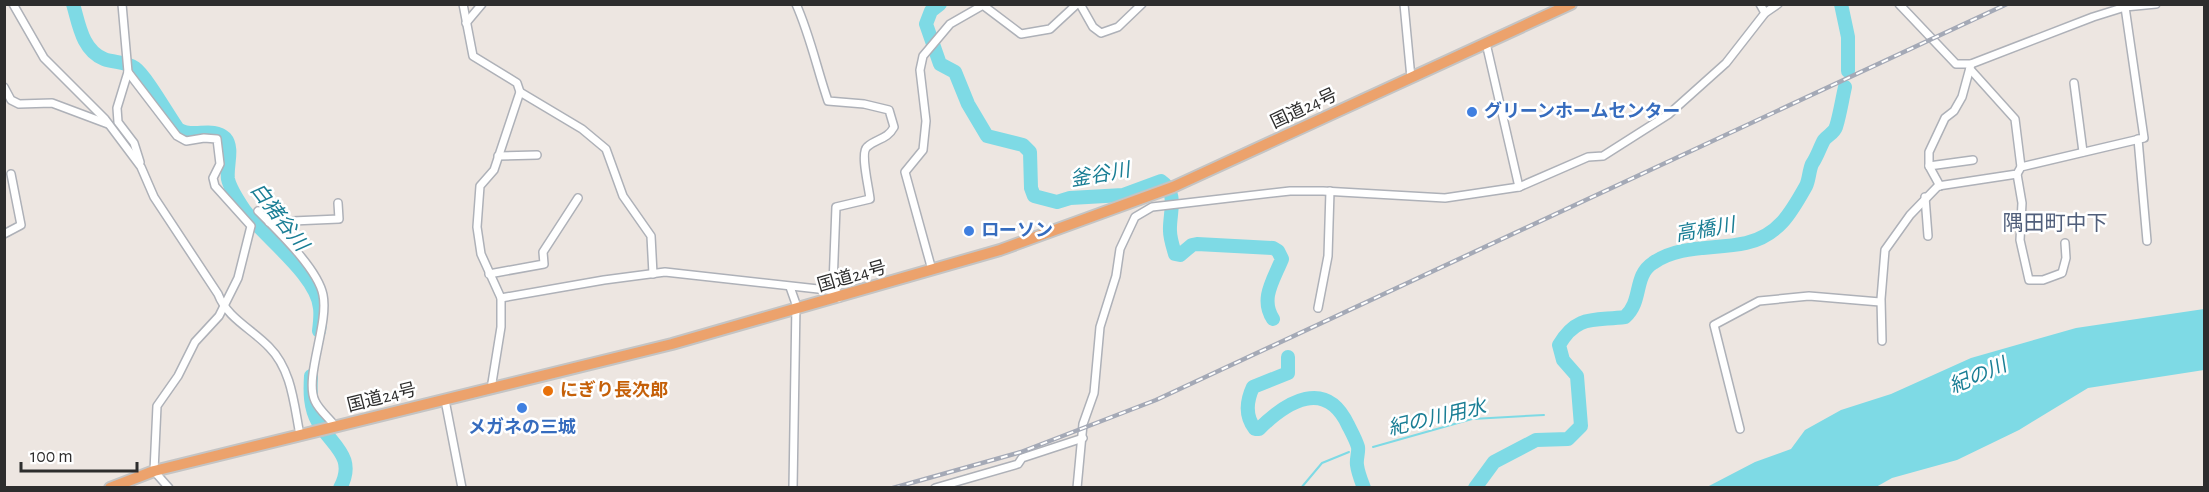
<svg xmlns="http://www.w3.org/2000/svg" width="2209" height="492" viewBox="0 0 2209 492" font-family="'Alegreya Sans','Noto Sans JP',sans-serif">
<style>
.water{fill:#7edae5}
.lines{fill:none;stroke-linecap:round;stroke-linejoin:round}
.stream{stroke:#7edae5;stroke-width:2}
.river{stroke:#7edae5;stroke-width:14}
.minor-casing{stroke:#aeb1b8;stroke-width:10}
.trunk-casing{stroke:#c4c4c4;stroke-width:14}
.minor{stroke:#fff;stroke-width:7}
.trunk{stroke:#eca26c;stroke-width:10}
.rail-casing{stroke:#a4a9b6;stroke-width:4.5}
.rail{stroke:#fff;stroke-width:2;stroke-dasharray:7;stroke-linecap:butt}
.shop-dot{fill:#3f7fe0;stroke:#fff;stroke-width:2}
.food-dot{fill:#e8710a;stroke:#fff;stroke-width:2}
.labels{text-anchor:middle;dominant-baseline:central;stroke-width:5;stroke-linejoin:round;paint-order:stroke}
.street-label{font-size:18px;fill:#2d2d2d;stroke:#fff}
.shop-label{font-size:18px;font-weight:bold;fill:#366cbe;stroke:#fff;text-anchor:start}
.food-label{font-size:18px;font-weight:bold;fill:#c56008;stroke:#fff;text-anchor:start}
.water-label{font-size:20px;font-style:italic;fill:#1a7e95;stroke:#fff}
.quarter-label{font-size:21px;fill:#515f7b;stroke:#fff}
</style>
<rect width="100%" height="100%" fill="#ede6e1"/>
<polygon class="water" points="2204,309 2204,370 2088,388 2019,430 1957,460 1892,478 1876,487 1707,487 1755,462 1791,449 1805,430 1841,410 1891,394 1971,358 2076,328"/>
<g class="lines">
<g class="stream">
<polyline points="1373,447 1472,419 1544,415"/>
<polyline points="1301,488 1322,463 1349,452"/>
</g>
<g class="river">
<path d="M73 4C79 24 82 50 104 59 114 63 125 61 135 68 146 76 168 115 178 129 191 139 213 126 225 138 234 148 226 167 228 179 230 189 239 202 245 211 264 237 317 275 320 308 321 315 320 323 319 331"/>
<path d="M940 4 931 11 926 24 940 64 955 72 968 104 987 136 1023 145 1030 152 1031 188 1034 196 1057 202 1070 198 1123 195 1161 181C1179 193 1169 214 1170 231 1170 238 1173 247 1175 254L1180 255 1192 245 1197 244 1273 248 1278 251 1282 259C1273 281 1260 299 1273 319"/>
<polyline points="1841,4 1848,37 1848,71"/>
<path d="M1288 357V373L1253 387C1246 402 1245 416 1255 429H1259C1287 401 1326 378 1348 425 1351 431 1356 440 1358 447 1359 452 1356 459 1357 465 1358 473 1361 480 1364 488"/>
<path d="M311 376C310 392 310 408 318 422 332 446 357 457 340 488"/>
<path d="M1475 488 1494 462 1536 440 1568 439 1581 426 1577 376 1563 360 1559 345C1577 314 1595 321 1625 317 1643 301 1633 276 1653 263 1680 244 1715 250 1746 243 1778 236 1791 213 1806 186 1809 180 1809 171 1812 164 1817 157 1820 147 1824 140 1828 135 1834 133 1836 127 1840 114 1842 100 1845 87"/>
</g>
<g class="minor-casing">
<g id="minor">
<path d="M13 4 44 58 105 119 141 167 154 197 218 294C227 318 252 329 269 347 292 370 294 405 300 435"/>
<polyline points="122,4 128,72 117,108 118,122 134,143 140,162"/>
<polyline points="463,4 473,56 517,83 520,92 494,170 480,186 477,227 481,254 501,298 501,327 491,389"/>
<path d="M796 4C810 35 817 69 828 101L864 104 889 110 894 127C887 140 877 138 867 147 860 153 869 188 870 199L836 207 833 285 839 298"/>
<polyline points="1080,4 1093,27 1101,33 1118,27 1142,4"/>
<polyline points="1404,4 1411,78"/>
<polyline points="1760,4 1765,13"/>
<polyline points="1899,4 1956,64 1971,64 2093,17 2125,7 2156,4"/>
<polyline points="984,6 1021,34 1050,29 1077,4"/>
<polyline points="466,23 482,4"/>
<polyline points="1486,43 1519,187"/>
<polyline points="1970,69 2015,119 2021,167"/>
<polyline points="128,72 177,136 186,141 204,138 217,139 220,164 213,178 215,186 251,226 238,278 219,316 195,342 178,376 157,406 154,471 169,488"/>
<polyline points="2074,83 2083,152"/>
<polyline points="4,87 11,100 19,104 52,103 108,124"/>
<polyline points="520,92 582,129 606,149 623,196 651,236 653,274"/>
<polyline points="2138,139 2147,241"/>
<polyline points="498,156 537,155"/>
<polyline points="1929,166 1973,160"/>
<polyline points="2017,174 2022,203 2020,240 2029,280 2043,280 2062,273 2066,258 2065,243"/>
<polyline points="1940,186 1929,166 1929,152 1945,118 1954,111 1962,97 1971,64"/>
<polyline points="1925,197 1928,236"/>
<path d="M258 211C277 230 318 269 323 295 329 324 304 378 315 401 319 410 329 418 335 426"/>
<polyline points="269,222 339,219 338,203"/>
<polyline points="4,234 21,225 11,174"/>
<polyline points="932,270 905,172 923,150 926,121 920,70 923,56 950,24 985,4"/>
<polyline points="489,274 544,264 543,252 578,198"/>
<polyline points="790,287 796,304 793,488"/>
<polyline points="501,298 604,280 665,272 836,291"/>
<polyline points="1318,308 1328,256 1330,191"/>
<polyline points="1882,341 1881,299 1885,250 1910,215 1938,186 2017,174 2021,167 2144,138 2125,7"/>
<polyline points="445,400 462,488"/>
<polyline points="1740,429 1714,325 1759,301 1809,296 1880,302"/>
<polyline points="935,488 1018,464 1022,458 1083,438"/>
<polyline points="1077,488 1083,424 1094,393 1100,327 1116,276 1120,249 1135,217 1152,207 1290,191 1323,191 1445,198 1519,187 1588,157 1603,156 1669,114 1726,63 1765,13 1778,4"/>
</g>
</g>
<g class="trunk-casing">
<polyline id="trunk" points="110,488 154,471 672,344 1000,250 1173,187 1571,4"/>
</g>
<use href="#minor" class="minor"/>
<use href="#trunk" class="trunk"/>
<g class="rail-casing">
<polyline id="rail" points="893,488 1021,452 1156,400 2007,4"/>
</g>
<use href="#rail" class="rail"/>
</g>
<g class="shop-dot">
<circle cx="1472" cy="112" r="6"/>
<circle cx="969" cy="231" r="6"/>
<circle cx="522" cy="408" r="6"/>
</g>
<circle class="food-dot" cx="548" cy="391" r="6"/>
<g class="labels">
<g class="street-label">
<text transform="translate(1304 109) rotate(-25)">国道24号</text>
<text transform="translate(852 277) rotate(-16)">国道24号</text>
<text transform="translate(382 398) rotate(-14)">国道24号</text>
</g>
<g class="shop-label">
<text x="1484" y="112">グリーンホームセンター</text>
<text x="981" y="231">ローソン</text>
<text x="522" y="428" text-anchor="middle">メガネの三城</text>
</g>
<g class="food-label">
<text x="560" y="391">にぎり長次郎</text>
</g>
<g class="water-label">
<text transform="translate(1100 175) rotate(-10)">釜谷川</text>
<text transform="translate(279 217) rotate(52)">白猪谷川</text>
<text transform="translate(1705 230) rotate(-10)">高橋川</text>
<text transform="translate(1978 376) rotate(-23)">紀の川</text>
<text transform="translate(1437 418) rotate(-13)">紀の川用水</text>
</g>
<g class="quarter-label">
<text x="2055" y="223">隅田町中下</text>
</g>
</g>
<rect width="2209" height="492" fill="none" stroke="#2d2d2d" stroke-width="12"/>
<path d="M21 462v9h116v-9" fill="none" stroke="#2d2d2d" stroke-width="3"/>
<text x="30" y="462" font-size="18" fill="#2d2d2d" stroke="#ffffff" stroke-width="4.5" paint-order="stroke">100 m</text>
</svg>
